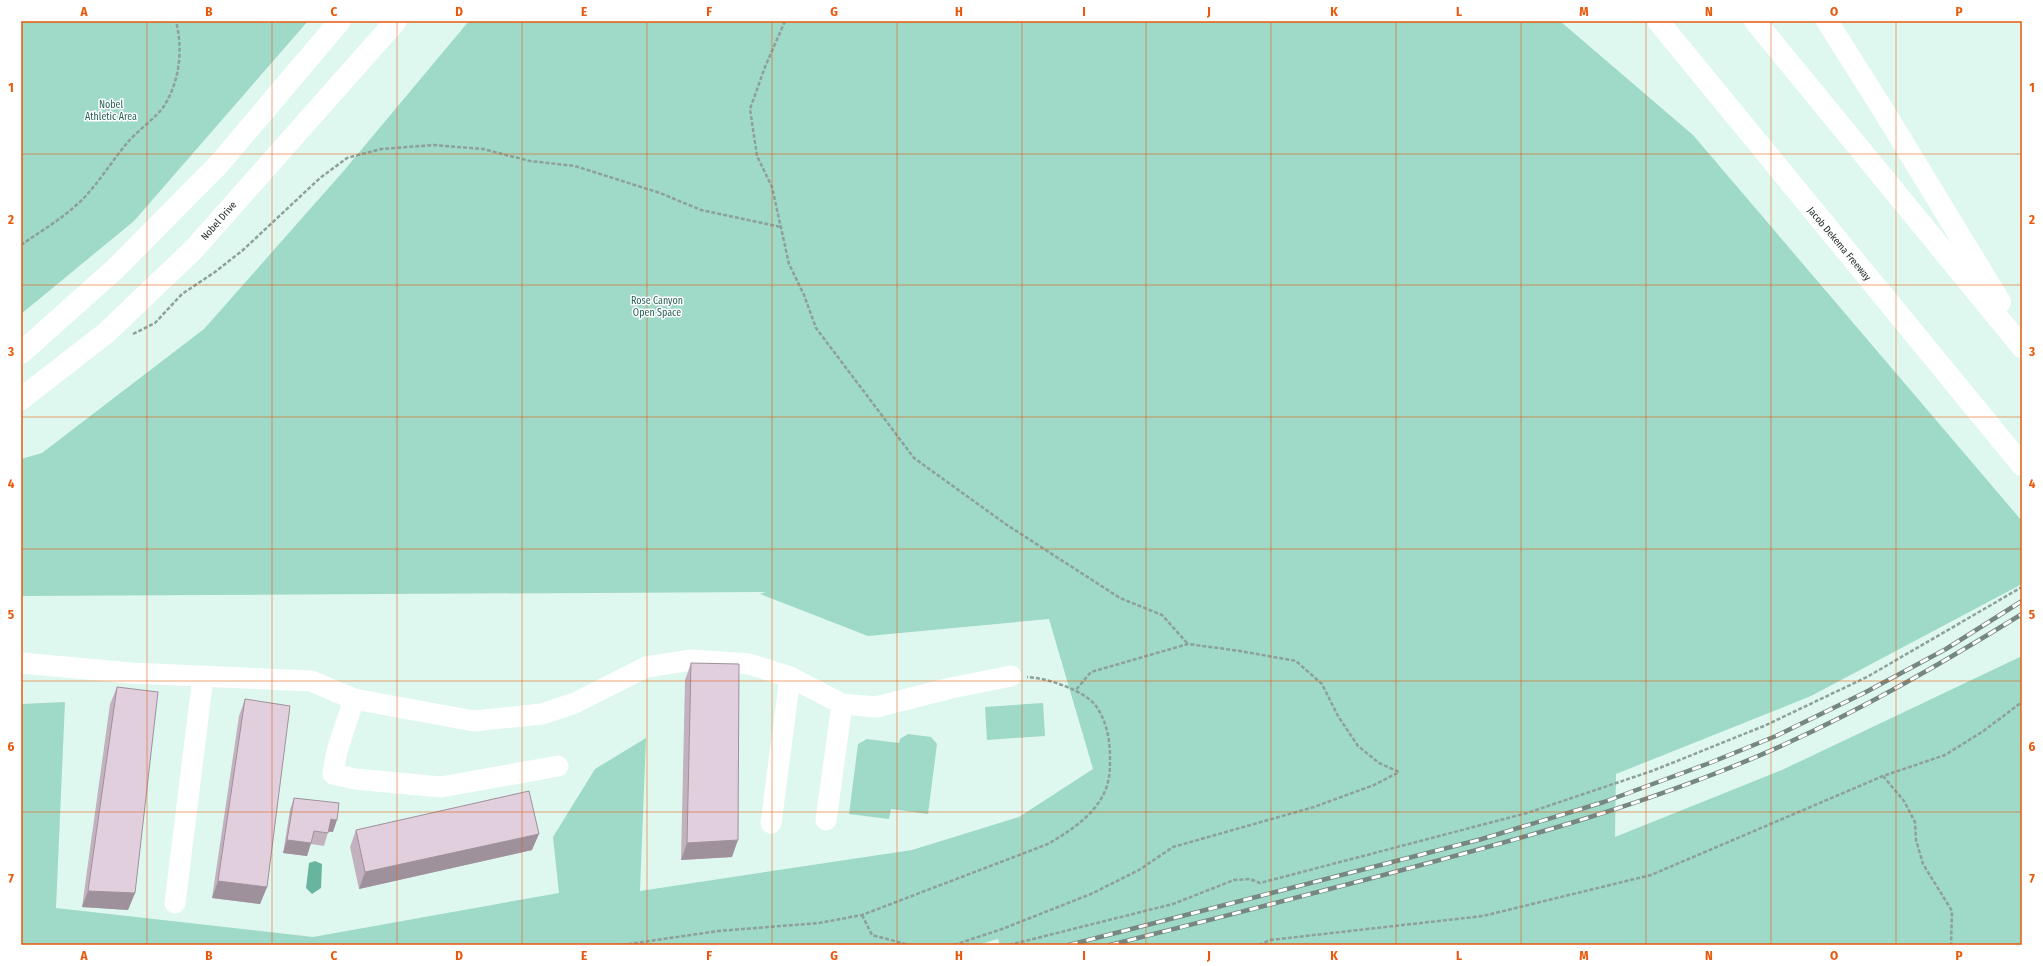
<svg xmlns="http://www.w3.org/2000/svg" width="2043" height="966" viewBox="0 0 2043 966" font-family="'Fira Sans Condensed',sans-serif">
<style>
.green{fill:#9fd9c8}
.water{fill:#67b49f}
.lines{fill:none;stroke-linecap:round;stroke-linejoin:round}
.path{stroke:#8da09a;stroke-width:2.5;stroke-dasharray:4 2;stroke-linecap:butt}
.minor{stroke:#fff;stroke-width:21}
.major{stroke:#fff;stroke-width:22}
.highway{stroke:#fff;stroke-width:22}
.rail-casing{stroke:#768781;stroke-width:4.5}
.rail{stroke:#fff;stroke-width:3;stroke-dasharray:9;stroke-linecap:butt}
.wall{fill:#c2b2bf}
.shaded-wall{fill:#9e919b}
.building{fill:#e1cfde;stroke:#9e919b}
.grid{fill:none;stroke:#e8590c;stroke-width:1;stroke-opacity:0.55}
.labels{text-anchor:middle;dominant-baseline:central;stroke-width:3;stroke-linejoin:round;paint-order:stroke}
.park-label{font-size:10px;fill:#266354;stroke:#fff}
.street-label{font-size:10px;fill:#242e2a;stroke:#fff}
.neatline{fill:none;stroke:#e8590c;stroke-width:1.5}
.grid-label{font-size:13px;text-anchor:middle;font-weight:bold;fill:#e8590c}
</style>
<rect width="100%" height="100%" fill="#def8f0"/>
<g class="green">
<polygon points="21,21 308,21 134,221 21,314"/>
<polygon points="469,21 1560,21 1693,135 2022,521 2022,584 1811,696 1616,774 1615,837 1782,770 2022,656 2022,945 1000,945 998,939 977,945 21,945 21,704 65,702 56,908 313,937 559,893 553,837 595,769 646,738 640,891 912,850 1019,817 1093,769 1049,619 868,636 760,594 766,592 21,596 21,459 42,453 204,329 341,174"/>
<polygon points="1043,703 1045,736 987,740 985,707"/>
<polygon points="908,734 931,737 937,744 928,814 891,809 889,819 849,814 858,744 867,739 899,743 900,739"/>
</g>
<polygon class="water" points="315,861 322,864 321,888 312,894 306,888 309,863"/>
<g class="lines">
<g class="path">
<polyline points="785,21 765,67 750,109 757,156 772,187 789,264 804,295 816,328 914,458 1007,525 1072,567 1120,598 1162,615 1188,644"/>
<path d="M21 245C38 233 57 222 73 208 95 190 109 164 128 142 137 131 158 116 164 106 180 81 183 49 176 21"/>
<polyline points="133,334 155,323 182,294 215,272 243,250 320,178 347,158 381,149 434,145 483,149 530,161 575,166 660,193 701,210 781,227"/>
<polyline points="1883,776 1904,801 1915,822 1916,840 1923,864 1952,911 1951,945"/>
<polyline points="862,915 872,935 909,945"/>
<path d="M622 945 718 931 819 923 862 915 1048 844C1070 831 1095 815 1105 791 1110 780 1110 769 1110 758 1110 740 1107 722 1096 706 1084 690 1047 678 1027 677"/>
<polyline points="954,945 1002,929 1091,894 1139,870 1173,847 1314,807 1374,785 1399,772 1379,763 1358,746 1338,716 1322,684 1296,661 1240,651 1188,644 1091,672 1075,691"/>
<polyline points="1009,945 1173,904 1234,880 1250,879 1260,883 1527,813 1652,771 1764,726 1867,677 2022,587"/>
<polyline points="1259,945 1270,940 1483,916 1651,875 1883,776 1945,755 1982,732 2022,702"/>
</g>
<g class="minor">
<polyline points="21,663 131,673 311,681 354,699 474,721 542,714 575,703 646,667 692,660 749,664 790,677 842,704 876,707 951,688 1011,676"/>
<polyline points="354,699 337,751 333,774 355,779 441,787 558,766"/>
<polyline points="826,820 842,704"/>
<polyline points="771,823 790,677"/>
<polyline points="175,903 203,677"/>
</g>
<g class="major">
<polyline points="21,353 115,269 219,164 340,21"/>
<polyline points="21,399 106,333 194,249 396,21"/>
</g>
<g class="highway">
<polyline points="1658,21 2022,465"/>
<polyline points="1755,21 2022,347"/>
<polyline points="1827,21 1885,113 2000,302"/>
</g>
<g class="rail-casing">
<g id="rail">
<polyline points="1069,945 1482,839 1604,802 1707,764 1776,736 1864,693 1946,649 2022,601"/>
<path d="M1110 945C1199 923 1287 900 1376 877 1513 841 1652 804 1781 746 1865 708 1944 662 2022 614"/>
</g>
</g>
<use href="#rail" class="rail"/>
</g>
<g class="wall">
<polygon points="691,663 732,857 681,860 685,680"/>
<polygon points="117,687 135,893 128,910 82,907 110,704"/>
<polygon points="245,699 267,887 260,904 212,898 239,716"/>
<polygon points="294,798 333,832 328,832 324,846 311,844 307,856 283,853 290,810"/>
<polygon points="356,830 532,850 359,889 350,847"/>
</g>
<g class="shaded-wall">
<polygon points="331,819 337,820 333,832 326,831"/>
<polygon points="539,834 532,850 359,889 365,872"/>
<polygon points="287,840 311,843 307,856 283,853"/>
<polygon points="738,840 732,857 681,860 687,843"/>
<polygon points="218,881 267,887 260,904 212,898"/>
<polygon points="88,891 135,893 128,910 82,907"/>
</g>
<g class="building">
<polygon points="691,663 739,664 738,840 687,843"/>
<polygon points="117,687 158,692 135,893 88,891"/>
<polygon points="245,699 290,706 267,887 218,881"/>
<polygon points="529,791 539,834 365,872 356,830"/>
<polygon points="294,798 339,803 337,820 331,819 328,833 314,831 311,843 287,840"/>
</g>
<path class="grid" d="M147 21V945M272 21V945M397 21V945M522 21V945M647 21V945M772 21V945M897 21V945M1022 21V945M1146 21V945M1271 21V945M1396 21V945M1521 21V945M1646 21V945M1771 21V945M1896 21V945M21 154H2022M21 285H2022M21 417H2022M21 549H2022M21 681H2022M21 812H2022"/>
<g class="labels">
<g class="park-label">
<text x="111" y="105">Nobel<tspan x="111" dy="12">Athletic Area</tspan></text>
<text x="657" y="301">Rose Canyon<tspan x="657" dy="12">Open Space</tspan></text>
</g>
<g class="street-label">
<text transform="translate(219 221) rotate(-49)">Nobel Drive</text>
<text transform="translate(1839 244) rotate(50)">Jacob Dekema Freeway</text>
</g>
</g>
<rect width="2043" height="966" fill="none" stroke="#ffffff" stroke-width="44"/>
<rect x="22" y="22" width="1999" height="922" class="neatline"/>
<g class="grid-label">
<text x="84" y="16">A</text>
<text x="209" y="16">B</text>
<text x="334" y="16">C</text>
<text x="459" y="16">D</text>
<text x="584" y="16">E</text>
<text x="709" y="16">F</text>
<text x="834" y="16">G</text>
<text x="959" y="16">H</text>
<text x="1084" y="16">I</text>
<text x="1209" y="16">J</text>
<text x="1334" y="16">K</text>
<text x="1459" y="16">L</text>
<text x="1584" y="16">M</text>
<text x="1709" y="16">N</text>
<text x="1834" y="16">O</text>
<text x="1959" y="16">P</text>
<text x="11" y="92">1</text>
<text x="2032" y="92">1</text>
<text x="11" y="224">2</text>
<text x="2032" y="224">2</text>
<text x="11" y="356">3</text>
<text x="2032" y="356">3</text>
<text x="11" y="488">4</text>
<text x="2032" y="488">4</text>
<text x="11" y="619">5</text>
<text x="2032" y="619">5</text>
<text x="11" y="751">6</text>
<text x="2032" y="751">6</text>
<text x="11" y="883">7</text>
<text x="2032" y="883">7</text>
<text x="84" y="960">A</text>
<text x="209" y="960">B</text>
<text x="334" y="960">C</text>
<text x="459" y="960">D</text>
<text x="584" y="960">E</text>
<text x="709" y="960">F</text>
<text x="834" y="960">G</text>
<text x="959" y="960">H</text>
<text x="1084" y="960">I</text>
<text x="1209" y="960">J</text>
<text x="1334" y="960">K</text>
<text x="1459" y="960">L</text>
<text x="1584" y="960">M</text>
<text x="1709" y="960">N</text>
<text x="1834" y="960">O</text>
<text x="1959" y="960">P</text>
</g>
</svg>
